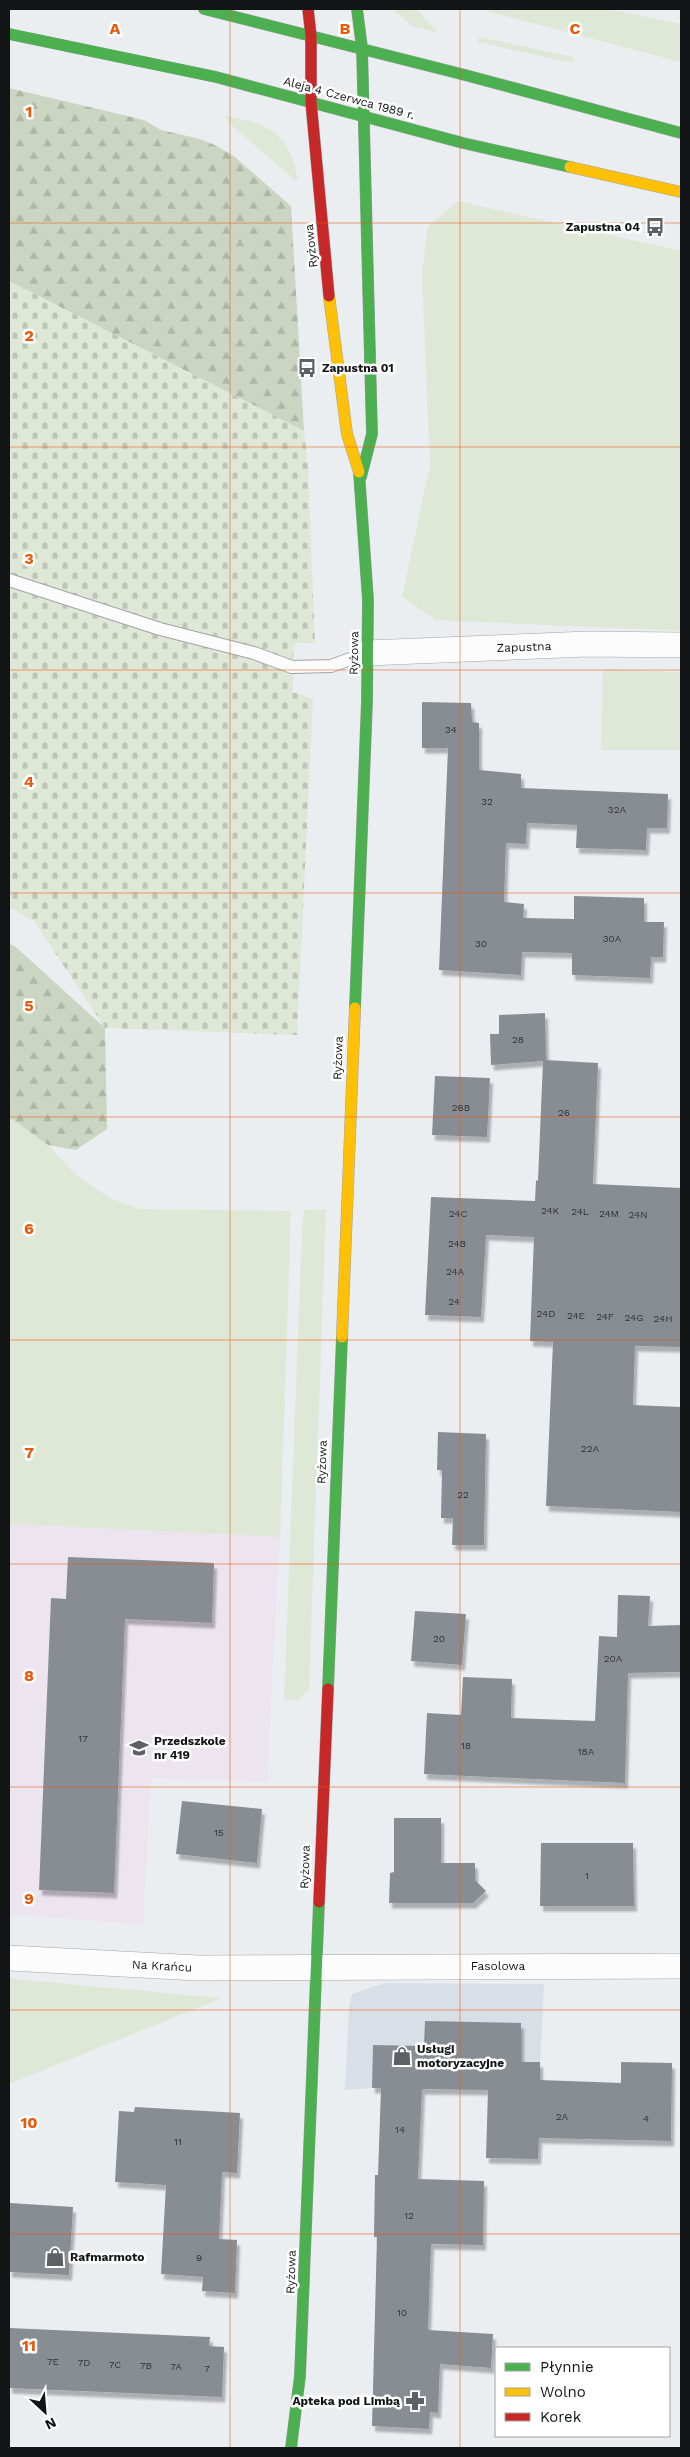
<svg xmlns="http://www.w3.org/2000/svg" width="690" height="2457" viewBox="0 0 690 2457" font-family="'Work Sans',sans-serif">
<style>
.built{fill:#d9dfe6}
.education{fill:#ece4ef}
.grass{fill:#dfe7d7}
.forest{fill:url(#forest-firs)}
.cemetery{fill:url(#cemetery-stones)}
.building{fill:#888d93;filter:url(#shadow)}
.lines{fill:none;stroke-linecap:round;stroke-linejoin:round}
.lane-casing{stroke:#a0a3a5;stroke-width:14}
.street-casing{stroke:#a0a3a5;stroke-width:26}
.fast-casing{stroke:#a0a3a5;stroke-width:12}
.slow-casing{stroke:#a0a3a5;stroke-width:12}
.jam-casing{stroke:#a0a3a5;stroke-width:12}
.lane{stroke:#fcfcfd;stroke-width:12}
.street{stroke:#fcfcfd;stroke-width:25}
.fast{stroke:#4caf50;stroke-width:11}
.slow{stroke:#ffc107;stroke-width:11}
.jam{stroke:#c62828;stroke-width:11}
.grid{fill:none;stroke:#e8590c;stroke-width:1;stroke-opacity:0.55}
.labels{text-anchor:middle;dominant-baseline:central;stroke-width:5;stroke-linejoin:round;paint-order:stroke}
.number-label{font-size:10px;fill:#303235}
.street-label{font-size:12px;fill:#121416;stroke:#fff}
.poi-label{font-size:12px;font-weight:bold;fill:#121416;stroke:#fff;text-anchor:start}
.grid-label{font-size:16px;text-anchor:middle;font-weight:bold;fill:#e8590c;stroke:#fff;stroke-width:5;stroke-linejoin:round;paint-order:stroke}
</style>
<defs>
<pattern id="forest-firs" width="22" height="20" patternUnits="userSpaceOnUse" patternTransform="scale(1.25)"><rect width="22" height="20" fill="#ccd5c2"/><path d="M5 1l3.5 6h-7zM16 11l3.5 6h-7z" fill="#aeb6a6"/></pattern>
<pattern id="cemetery-stones" width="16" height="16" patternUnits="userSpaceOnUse" patternTransform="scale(1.25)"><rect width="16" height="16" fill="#dfe7d7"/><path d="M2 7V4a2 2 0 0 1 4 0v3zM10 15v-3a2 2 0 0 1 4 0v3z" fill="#bec5b8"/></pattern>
<filter id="shadow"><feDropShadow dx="3" dy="5.5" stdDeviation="1" flood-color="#0004"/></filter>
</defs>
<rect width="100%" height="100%" fill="#ebeef1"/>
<polygon class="built" points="384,1983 544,1984 539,2091 372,2088 345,2090 349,2008 352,1994"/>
<polygon class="education" points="9,1524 280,1537 270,1718 268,1782 151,1778 143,1924 9,1915"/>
<g class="grass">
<polygon points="392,9 417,9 437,32 413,26"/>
<polygon points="479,9 607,9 681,24 681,62"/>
<polygon points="479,37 574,57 572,63 478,42"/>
<path d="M224 116C269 123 289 132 298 180L296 181 229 123Z"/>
<polygon points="458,201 681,251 681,631 436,620 402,597 430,465 422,274 428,226"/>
<polygon points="603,669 681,672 681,750 601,750"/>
<polygon points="9,1119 12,1119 48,1145 76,1175 110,1198 139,1209 291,1211 280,1537 9,1524"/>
<polygon points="326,1209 309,1690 298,1700 284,1699 302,1228 304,1210"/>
<polygon points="9,1978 23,1980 222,1998 9,2084"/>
</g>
<g class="forest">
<polygon points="9,88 144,120 161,130 200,139 219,147 235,157 291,206 304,431 9,281"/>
<polygon points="9,943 17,948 105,1028 107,1129 76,1150 48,1145 12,1119 9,1119"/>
</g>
<polygon class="cemetery" points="9,281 304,431 308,465 315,643 295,643 292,667 293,692 313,699 297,1035 105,1028 34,921 9,907"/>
<g class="building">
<polygon points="422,702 471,703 472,722 479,723 479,770 521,774 521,788 668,794 667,828 647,828 646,850 576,848 577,825 527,823 526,844 506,843 504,902 524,904 523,918 574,919 574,896 644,898 644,922 664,922 663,957 651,957 650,978 572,975 572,953 522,952 521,975 439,970 448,748 422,748"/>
<polygon points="545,1013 546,1060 598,1063 593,1184 681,1188 681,1347 635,1346 633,1405 681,1407 681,1512 546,1506 553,1342 530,1341 534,1237 486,1235 481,1317 425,1315 431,1197 535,1201 536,1180 538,1181 543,1061 491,1065 490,1034 499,1034 499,1015"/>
<polygon points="435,1076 490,1078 487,1137 432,1135"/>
<polygon points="438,1432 486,1434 484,1545 452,1545 453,1518 441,1518 442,1470 437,1470"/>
<polygon points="68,1557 214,1563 212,1623 125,1619 114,1893 39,1890 51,1598 66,1599"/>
<polygon points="618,1595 650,1596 648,1626 681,1625 681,1672 628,1673 625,1783 424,1774 427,1713 461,1715 463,1677 512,1679 511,1718 595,1721 599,1636 617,1637"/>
<polygon points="415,1611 466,1614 462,1665 411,1661"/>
<polygon points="182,1801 262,1809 257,1863 176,1854"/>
<polygon points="394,1818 441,1818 441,1863 475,1863 475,1880 486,1891 473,1903 389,1903 390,1873 394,1872"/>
<polygon points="541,1843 633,1843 634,1906 540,1906"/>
<polygon points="425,2021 521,2023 521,2062 540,2062 540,2080 621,2083 621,2062 672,2063 671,2141 539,2138 538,2159 486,2158 488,2090 422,2089 418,2179 484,2181 483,2245 431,2244 428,2330 493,2334 491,2368 440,2364 438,2413 430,2412 429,2429 372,2426 377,2237 374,2237 375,2175 378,2175 381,2088 372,2088 373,2045 424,2046"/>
<polygon points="135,2107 240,2113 237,2173 222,2172 219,2239 237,2240 235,2293 202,2291 203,2277 161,2274 166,2185 115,2182 119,2111 134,2112"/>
<polygon points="10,2203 73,2207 69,2275 9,2272"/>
<polygon points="9,2328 210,2337 209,2346 224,2347 222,2397 9,2388"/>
</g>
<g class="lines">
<g class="lane-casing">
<polyline id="lane" points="9,580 160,629 254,653 292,667 331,666 367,653"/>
</g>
<g class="street-casing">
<g id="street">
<polyline points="367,653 587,644 681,645"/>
<polyline points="9,1958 198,1968 681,1966"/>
</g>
</g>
<g class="fast-casing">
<g id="fast">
<polyline points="204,9 465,75 681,133"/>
<polyline points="357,9 362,48 372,434 361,477"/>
<polyline points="9,34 216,77 463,143 570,167"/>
<polyline points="355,1008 367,701 368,600 359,472"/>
<polyline points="328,1689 342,1337"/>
<polyline points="291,2448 300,2376 319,1902"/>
</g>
</g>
<g class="slow-casing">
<g id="slow">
<polyline points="570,167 681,192"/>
<polyline points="329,296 347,434 359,472"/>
<polyline points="342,1337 355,1008"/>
</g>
</g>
<g class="jam-casing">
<g id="jam">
<polyline points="308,9 311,36 311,102 329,296"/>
<polyline points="319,1902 328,1689"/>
</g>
</g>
<use href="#lane" class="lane"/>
<use href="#street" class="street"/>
<use href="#fast" class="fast"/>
<use href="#slow" class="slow"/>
<use href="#jam" class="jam"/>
</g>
<path class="grid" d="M230 9V2448M460 9V2448M9 223H681M9 447H681M9 670H681M9 893H681M9 1117H681M9 1340H681M9 1564H681M9 1787H681M9 2010H681M9 2234H681"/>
<defs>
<g id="bus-bare" transform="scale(1.5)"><path d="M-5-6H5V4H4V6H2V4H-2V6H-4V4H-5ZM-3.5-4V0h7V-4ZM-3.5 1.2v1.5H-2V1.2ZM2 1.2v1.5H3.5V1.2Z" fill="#5e6063" stroke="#fff" stroke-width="2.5" paint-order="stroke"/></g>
<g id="school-bare" transform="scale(1.5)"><path d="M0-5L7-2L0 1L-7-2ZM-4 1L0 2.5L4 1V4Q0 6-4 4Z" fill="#5e6063" stroke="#fff" stroke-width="2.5" paint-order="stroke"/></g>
<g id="shop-bare" transform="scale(1.5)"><path d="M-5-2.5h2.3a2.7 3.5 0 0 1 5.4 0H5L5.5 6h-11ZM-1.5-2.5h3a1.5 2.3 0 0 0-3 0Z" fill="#5e6063" stroke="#fff" stroke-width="2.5" paint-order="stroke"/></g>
<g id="pharmacy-bare" transform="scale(1.5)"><path d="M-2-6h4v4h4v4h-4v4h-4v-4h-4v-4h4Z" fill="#5e6063" stroke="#fff" stroke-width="2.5" paint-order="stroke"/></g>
</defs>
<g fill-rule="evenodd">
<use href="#bus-bare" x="655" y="227"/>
<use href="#bus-bare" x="307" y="368"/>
<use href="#school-bare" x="139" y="1748"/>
<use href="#shop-bare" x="402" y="2056"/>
<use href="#shop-bare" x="55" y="2257"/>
<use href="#pharmacy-bare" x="415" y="2401"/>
</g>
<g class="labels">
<g class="number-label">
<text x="451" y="729">34</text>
<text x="487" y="801">32</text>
<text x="617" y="809">32A</text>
<text x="612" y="938">30A</text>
<text x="481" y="943">30</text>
<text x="518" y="1039">28</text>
<text x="461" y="1107">26B</text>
<text x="564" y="1112">26</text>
<text x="550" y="1210">24K</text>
<text x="580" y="1211">24L</text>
<text x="458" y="1213">24C</text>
<text x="609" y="1213">24M</text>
<text x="638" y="1214">24N</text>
<text x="457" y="1243">24B</text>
<text x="455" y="1271">24A</text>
<text x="454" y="1301">24</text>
<text x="546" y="1313">24D</text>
<text x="576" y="1315">24E</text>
<text x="605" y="1316">24F</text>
<text x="634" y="1317">24G</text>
<text x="663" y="1318">24H</text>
<text x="590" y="1448">22A</text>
<text x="463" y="1494">22</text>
<text x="439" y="1638">20</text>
<text x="613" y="1658">20A</text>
<text x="83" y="1738">17</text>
<text x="466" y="1745">18</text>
<text x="586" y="1751">18A</text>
<text x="219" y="1832">15</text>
<text x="587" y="1875">1</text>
<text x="562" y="2116">2A</text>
<text x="646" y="2118">4</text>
<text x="400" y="2129">14</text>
<text x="178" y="2141">11</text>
<text x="409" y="2215">12</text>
<text x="199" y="2257">9</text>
<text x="402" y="2312">10</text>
<text x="53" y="2361">7E</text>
<text x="84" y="2362">7D</text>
<text x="115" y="2364">7C</text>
<text x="146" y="2365">7B</text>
<text x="176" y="2366">7A</text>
<text x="207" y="2368">7</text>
</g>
<g class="street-label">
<text transform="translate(349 98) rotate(15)">Aleja 4 Czerwca 1989 r.</text>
<text transform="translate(311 246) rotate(-96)">Ryżowa</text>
<text transform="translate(524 647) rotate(-2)">Zapustna</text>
<text transform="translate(354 653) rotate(-89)">Ryżowa</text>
<text transform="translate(338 1058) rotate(-88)">Ryżowa</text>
<text transform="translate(322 1462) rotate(-88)">Ryżowa</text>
<text transform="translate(305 1867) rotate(-88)">Ryżowa</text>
<text transform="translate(162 1966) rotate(3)">Na Krańcu</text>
<text x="498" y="1966">Fasolowa</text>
<text transform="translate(291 2272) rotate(-88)">Ryżowa</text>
</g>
<g class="poi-label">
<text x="640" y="227" text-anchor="end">Zapustna 04</text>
<text x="322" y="368">Zapustna 01</text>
<text x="154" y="1741">Przedszkole<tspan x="154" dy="14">nr 419</tspan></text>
<text x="417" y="2049">Usługi<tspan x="417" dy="14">motoryzacyjne</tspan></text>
<text x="70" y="2257">Rafmarmoto</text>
<text x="400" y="2401" text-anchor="end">Apteka pod Limbą</text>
</g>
</g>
<g class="grid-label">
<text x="115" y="34">A</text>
<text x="345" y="34">B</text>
<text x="575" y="34">C</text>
<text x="29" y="117">1</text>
<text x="29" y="341">2</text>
<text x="29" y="564">3</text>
<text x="29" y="787">4</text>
<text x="29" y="1011">5</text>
<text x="29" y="1234">6</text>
<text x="29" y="1458">7</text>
<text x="29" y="1681">8</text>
<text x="29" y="1904">9</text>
<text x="29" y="2128">10</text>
<text x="29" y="2351">11</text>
</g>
<rect width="690" height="2457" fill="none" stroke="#121416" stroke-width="20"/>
<rect x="495" y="2347" width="175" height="90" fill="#ffffff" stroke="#a0a1a2"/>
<rect x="505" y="2363" width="25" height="8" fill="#4caf50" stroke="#a0a1a2"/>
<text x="540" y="2372" font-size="15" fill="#121416">Płynnie</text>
<rect x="505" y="2388" width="25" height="8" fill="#ffc107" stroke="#a0a1a2"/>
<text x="540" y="2397" font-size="15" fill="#121416">Wolno</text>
<rect x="505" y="2413" width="25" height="8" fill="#c62828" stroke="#a0a1a2"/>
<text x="540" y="2422" font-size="15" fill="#121416">Korek</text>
<g transform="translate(45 2412) rotate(154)" stroke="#ffffff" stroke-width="4" paint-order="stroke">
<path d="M0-4L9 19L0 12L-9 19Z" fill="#121416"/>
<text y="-8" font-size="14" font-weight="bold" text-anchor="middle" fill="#121416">N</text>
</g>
</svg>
